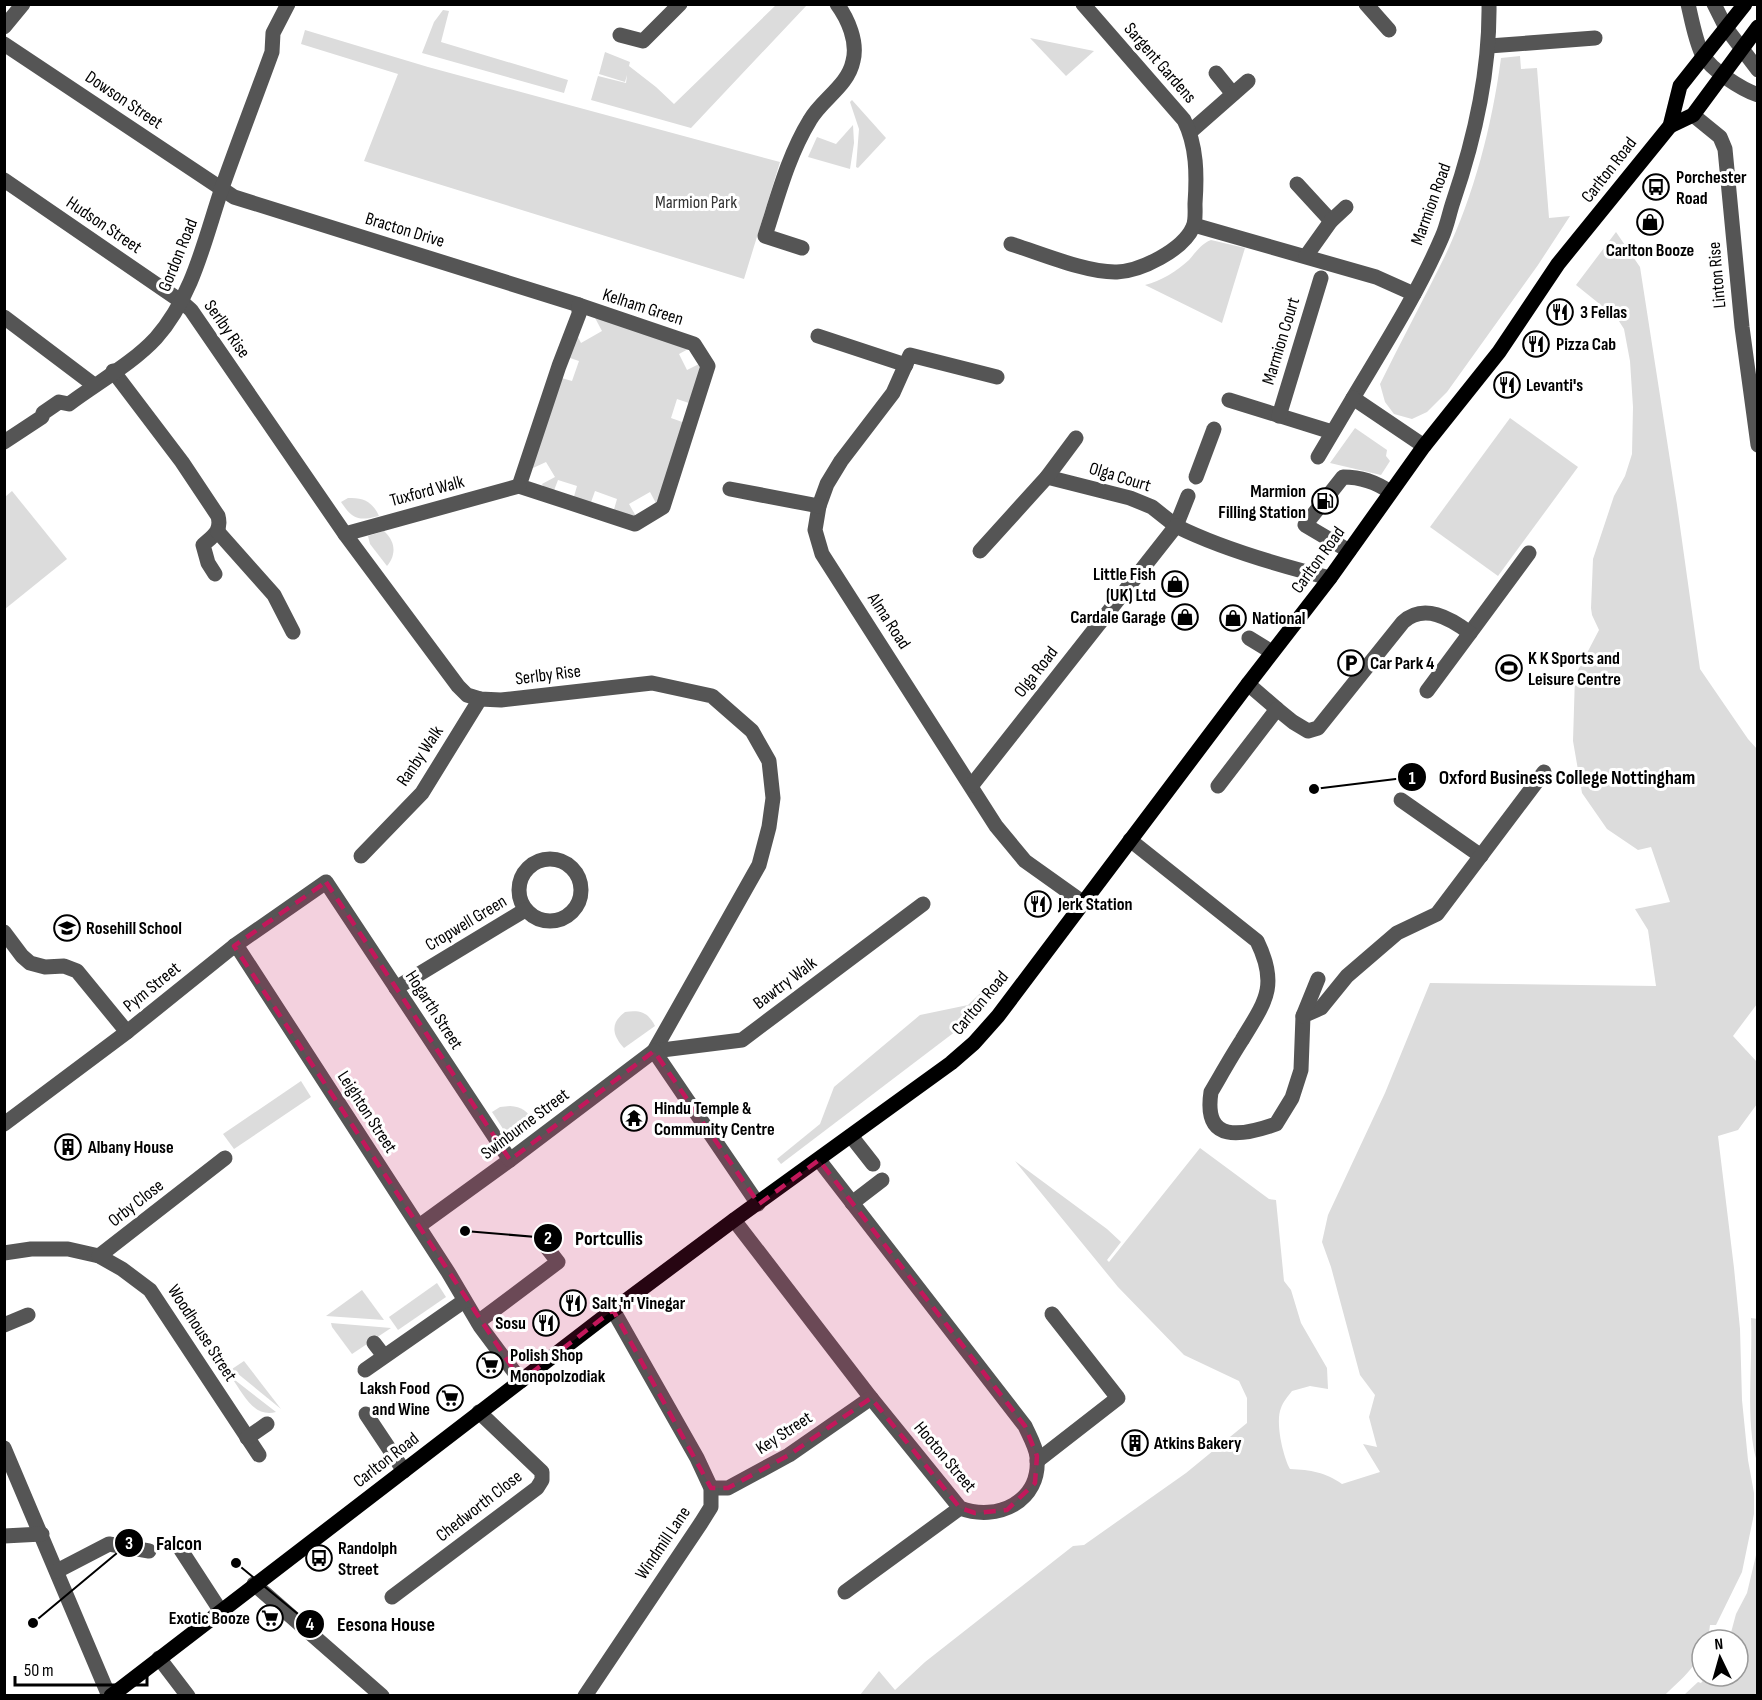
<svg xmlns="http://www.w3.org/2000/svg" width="1762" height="1700" viewBox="0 0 1762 1700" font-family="'Sofia Sans Condensed',sans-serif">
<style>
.green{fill:#dcdcdc}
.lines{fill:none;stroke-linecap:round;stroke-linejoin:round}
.minor{stroke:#555;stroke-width:15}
.major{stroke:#000;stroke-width:15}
.marked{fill:#c2185b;fill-opacity:0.2;stroke:#c2185b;stroke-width:4.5;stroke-dasharray:12 8;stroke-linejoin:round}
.labels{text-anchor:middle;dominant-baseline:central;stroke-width:6;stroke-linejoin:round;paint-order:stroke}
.street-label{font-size:18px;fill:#000;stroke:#fff}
.poi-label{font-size:18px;font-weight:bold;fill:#000;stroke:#fff;text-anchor:start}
.park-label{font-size:18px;fill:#333;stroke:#fff}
.leader{fill:none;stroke:#000;stroke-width:2}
.callout-dot{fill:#000;stroke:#fff;stroke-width:2}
.mark-label{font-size:18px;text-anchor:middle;font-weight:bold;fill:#fff}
.callout-label{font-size:20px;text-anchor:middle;font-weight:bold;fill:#000;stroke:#fff;stroke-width:6;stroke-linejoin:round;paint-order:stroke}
</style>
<rect width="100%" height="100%" fill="#fff"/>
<g class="green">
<polygon points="776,5 807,5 691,128 591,100 598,76 626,83 627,75 625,82 599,74 605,52 630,62 629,66 656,87 674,104"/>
<polygon points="443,10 449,11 441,42 568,80 564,93 422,53 434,22"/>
<polygon points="305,30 428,67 780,162 744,279 364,161 398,74 301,44"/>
<polygon points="1030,38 1094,51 1066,76"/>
<path d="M1520 56 1521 69 1537 68 1549 218 1570 216 1538 265 1447 392 1427 412 1412 419 1394 414 1385 402 1380 384C1401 341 1424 299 1445 256 1474 195 1492 126 1501 58Z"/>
<polygon points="852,100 886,138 858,168 856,167 859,129 850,102"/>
<polygon points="853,125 854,143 850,169 808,157 817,137 836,144"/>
<path d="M1616 232 1640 267 1677 505 1700 669 1748 739 1757 749V1004L1733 1036 1757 1062V1104L1738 1130 1718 1136 1734 1268 1740 1329 1742 1400 1748 1460 1754 1493V1514L1742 1572 1716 1625H1710L1708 1640H1702C1702 1664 1681 1679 1665 1695H860L879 1671 895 1690 925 1662 1073 1546 1084 1545 1186 1473 1247 1423V1398L1239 1381 1184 1355 1118 1287 1015 1161 1107 1229 1121 1242 1107 1260 1109 1262 1200 1148 1269 1199 1276 1200 1284 1281 1291 1290 1301 1323 1327 1368 1328 1389 1310 1386 1292 1391C1288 1396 1283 1402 1281 1408 1275 1422 1283 1456 1290 1469 1311 1470 1325 1472 1342 1484L1380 1472 1363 1444 1377 1447 1369 1417 1375 1395 1360 1375 1331 1267 1322 1242 1328 1215 1385 1093 1430 983 1656 986 1648 930 1635 909 1670 902 1651 847 1638 850 1607 829 1582 793 1573 741 1575 676 1599 630 1592 615 1591 608 1593 559 1614 496 1625 476 1632 454 1633 407 1630 361 1624 329 1617 318 1576 285Z"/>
<path d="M1211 240 1245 248 1222 323 1145 285C1161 281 1177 271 1189 260 1196 252 1201 244 1211 240Z"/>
<polygon points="594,316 692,347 679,354 687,370 701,363 704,368 692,404 677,399 671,418 685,423 658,507 650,492 629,504 637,518 613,513 617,499 595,491 590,505 573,500 577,486 558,480 553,493 545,490 542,484 555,477 546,462 533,468 530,463 558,377 572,381 579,361 564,356 573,328 581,343 602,331"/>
<polygon points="1510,418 1578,467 1498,576 1430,527"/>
<polygon points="1355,428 1387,450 1386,456 1390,461 1381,475 1330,463"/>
<polygon points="12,491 67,559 5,609 5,497"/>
<path d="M348 498C363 497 373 502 379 516 359 521 353 520 341 502Z"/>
<path d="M384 531C395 541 397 554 387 566L370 544 368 536Z"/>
<polygon points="1001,973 1004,977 956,1031 781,1164 777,1159 820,1124 834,1087 920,1015 968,1005"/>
<path d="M625 1012C640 1010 648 1012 655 1026L624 1048C612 1035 610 1023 625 1012Z"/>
<polygon points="301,1081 311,1097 234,1149 223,1134"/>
<path d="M510 1106C522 1107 527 1111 533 1120L509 1138 492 1112 500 1107Z"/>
<polygon points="437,1283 446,1297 398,1330 389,1317"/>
<polygon points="362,1290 384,1320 326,1316"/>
<path d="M1751 1318 1758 1319 1757 1462C1745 1422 1753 1362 1751 1318Z"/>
<polygon points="331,1323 391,1328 352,1354 332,1327"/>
<polygon points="244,1361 281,1409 232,1369"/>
<path d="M231 1377 276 1412C253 1418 243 1393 231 1377Z"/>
<polygon points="1757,1551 1757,1695 1684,1695 1698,1682 1701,1683 1707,1676 1738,1676 1738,1640 1729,1640 1736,1614 1747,1593"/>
</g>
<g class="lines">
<g class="minor">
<polyline points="1366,4 1389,30"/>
<path d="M1688 4C1692 21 1695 39 1702 54 1711 70 1741 89 1758 95"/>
<polyline points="1714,4 1726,28 1758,70"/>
<polyline points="4,27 23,4"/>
<polyline points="620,35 643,41 680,4"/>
<polyline points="4,44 234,197 579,305"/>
<polyline points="1489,46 1595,38"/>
<polyline points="1216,73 1233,94"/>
<polyline points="1693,115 1720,137 1725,149 1742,327 1758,445"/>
<polyline points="1190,132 1248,81"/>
<polyline points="4,180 182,302 191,310 345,534 458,686 467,695 480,699 501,700 652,683 712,696 752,731 769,761 773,798 769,827 759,865 654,1051 510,1160 419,1226"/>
<polyline points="1297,184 1331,221"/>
<polyline points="1194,225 1376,277 1414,294"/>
<path d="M1011 244C1040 253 1087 273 1117 272 1141 271 1183 250 1193 227 1196 221 1195 211 1195 204 1197 175 1197 146 1184 120L1083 4"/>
<path d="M802 248 765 236C778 196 788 156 810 120 822 99 848 86 853 61 858 42 848 19 837 4"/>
<polyline points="1306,256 1331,221 1346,207"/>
<polygon points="579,305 694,344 708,366 663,507 635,524 519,486 559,366 579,314"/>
<polyline points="4,317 94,385"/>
<polyline points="818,336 906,365"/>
<path d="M113 371 182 462 218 516C222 531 213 536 203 545L208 563 215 574"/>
<polyline points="997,377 910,355 893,393 841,461 827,484 819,506 815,530 822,554 996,826 1025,861 1084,903"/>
<polyline points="1229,400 1332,432"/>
<polyline points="1279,416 1321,278"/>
<path d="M4 442 42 417 43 413 59 402 69 404C97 383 133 363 156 338 194 295 205 237 223 185 239 140 256 96 272 52L273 33 288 4"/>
<path d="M1424 446 1353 398C1384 346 1418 293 1442 237 1447 226 1449 214 1453 202 1475 138 1490 72 1489 4"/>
<polyline points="1318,457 1353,398"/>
<polyline points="1047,477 1130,498 1152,507 1176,526 1188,496"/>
<polyline points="1196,477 1214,429"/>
<polyline points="730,489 819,506"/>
<polyline points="218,532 274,595 293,632"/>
<polyline points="345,534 519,486"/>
<polyline points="980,551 1047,477 1076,438"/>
<path d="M1349 551 1305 525 1343 477C1360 477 1376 482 1390 492"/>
<polyline points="1470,633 1529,553"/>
<polyline points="1249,638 1272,652"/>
<polyline points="1248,684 1277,709"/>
<path d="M972 785 1176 526C1220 548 1282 566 1330 578"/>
<path d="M1218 786 1277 709 1293 722 1308 731 1318 728 1403 622C1424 603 1450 618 1470 633L1427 691"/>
<polyline points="1401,800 1481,856"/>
<path d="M1130 840 1257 941C1279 986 1265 1002 1242 1040 1231 1057 1221 1075 1211 1092 1203 1144 1242 1136 1276 1124L1292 1098 1301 1070 1303 1016 1321 1008 1347 976 1397 933 1437 914 1544 772"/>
<polyline points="361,856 422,793 480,699"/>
<circle cx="550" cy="890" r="31"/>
<polyline points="4,932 22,956 30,963 45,967 64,966 77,971 127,1032"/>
<polyline points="234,946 240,951 448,1272 480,1326 521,1381"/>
<polyline points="396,988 525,910"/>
<polyline points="1303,1016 1318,979"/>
<polyline points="654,1051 742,1040 923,904"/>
<polyline points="654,1051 758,1204"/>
<polyline points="4,1124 127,1032 234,946 326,882 510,1160"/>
<polyline points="851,1136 873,1164"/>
<polyline points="852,1203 882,1180"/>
<path d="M734 1220 871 1398 960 1508C997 1522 1041 1502 1037 1457 1036 1447 1029 1435 1025 1426L819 1160"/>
<polyline points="4,1253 31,1249 68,1249 99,1256 122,1269 150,1290 259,1455"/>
<polyline points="99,1256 225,1158"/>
<polyline points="478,1322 558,1262 544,1244 554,1236"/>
<polyline points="4,1325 28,1315"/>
<polyline points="374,1343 384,1356"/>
<polyline points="365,1370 464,1301"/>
<polyline points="366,1414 404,1471"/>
<polyline points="247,1438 267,1424"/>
<polyline points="4,1448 109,1696"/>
<polyline points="1037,1461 1118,1398 1052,1314"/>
<polyline points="711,1488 728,1488 789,1455 871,1398"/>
<polyline points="4,1536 42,1534"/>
<polyline points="181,1550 220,1610"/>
<polyline points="57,1571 109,1544 149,1551"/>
<polyline points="254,1584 382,1696"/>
<polyline points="845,1592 960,1508"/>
<polyline points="392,1597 537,1488 542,1480 542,1472 479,1412"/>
<polyline points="159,1658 188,1696"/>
<polyline points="585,1696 701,1523 711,1507 711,1488 697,1458 613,1310"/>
</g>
<g class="major">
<polyline points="1670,126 1693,115 1758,27"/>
<polyline points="111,1696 600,1320 734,1220 951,1063 974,1043 998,1016 1248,684 1330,578 1424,446 1499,352 1558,264 1670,126 1680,86 1745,4"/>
</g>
</g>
<path class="marked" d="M326 882 510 1160 654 1051 759 1204 819 1160 1025 1426 1037 1456 1035 1483 1007 1510 975 1513 960 1508 871 1398 789 1455 728 1488H711L613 1310 521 1381 234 946Z"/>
<defs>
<g id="bus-ring" transform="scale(1.35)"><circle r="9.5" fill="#fff" stroke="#000" stroke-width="1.5"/><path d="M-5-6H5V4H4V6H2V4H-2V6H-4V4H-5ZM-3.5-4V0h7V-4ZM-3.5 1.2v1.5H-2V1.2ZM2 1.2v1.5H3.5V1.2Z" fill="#000"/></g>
<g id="shop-ring" transform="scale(1.35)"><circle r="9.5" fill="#fff" stroke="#000" stroke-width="1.5"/><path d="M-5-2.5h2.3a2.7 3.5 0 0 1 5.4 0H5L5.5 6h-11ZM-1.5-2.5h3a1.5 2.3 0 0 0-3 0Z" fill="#000"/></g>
<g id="restaurant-ring" transform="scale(1.35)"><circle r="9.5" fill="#fff" stroke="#000" stroke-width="1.5"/><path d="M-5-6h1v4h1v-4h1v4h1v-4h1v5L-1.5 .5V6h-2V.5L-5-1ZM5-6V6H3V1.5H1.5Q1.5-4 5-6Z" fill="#000"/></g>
<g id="fuel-ring" transform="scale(1.35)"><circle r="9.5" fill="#fff" stroke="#000" stroke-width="1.5"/><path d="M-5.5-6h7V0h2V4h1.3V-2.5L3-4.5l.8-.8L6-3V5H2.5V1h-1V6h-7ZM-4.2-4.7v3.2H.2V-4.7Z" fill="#000"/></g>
<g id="parking-ring" transform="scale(1.35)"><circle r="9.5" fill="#fff" stroke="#000" stroke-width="1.5"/><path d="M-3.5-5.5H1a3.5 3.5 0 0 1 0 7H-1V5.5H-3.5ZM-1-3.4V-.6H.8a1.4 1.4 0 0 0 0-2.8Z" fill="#000"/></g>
<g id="stadium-ring" transform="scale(1.35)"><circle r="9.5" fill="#fff" stroke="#000" stroke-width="1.5"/><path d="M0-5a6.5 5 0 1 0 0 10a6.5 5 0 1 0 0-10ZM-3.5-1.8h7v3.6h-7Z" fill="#000"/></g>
<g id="school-ring" transform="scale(1.35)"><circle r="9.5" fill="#fff" stroke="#000" stroke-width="1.5"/><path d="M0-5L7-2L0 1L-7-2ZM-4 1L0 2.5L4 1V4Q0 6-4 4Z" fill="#000"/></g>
<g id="temple-ring" transform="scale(1.35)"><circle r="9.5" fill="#fff" stroke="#000" stroke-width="1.5"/><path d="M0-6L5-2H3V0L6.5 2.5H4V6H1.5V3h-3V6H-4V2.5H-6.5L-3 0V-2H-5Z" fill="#000"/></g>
<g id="building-ring" transform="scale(1.35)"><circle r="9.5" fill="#fff" stroke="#000" stroke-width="1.5"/><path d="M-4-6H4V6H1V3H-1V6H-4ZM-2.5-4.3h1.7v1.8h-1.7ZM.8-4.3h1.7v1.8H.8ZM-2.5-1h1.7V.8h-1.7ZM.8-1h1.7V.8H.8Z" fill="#000"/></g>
<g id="supermarket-ring" transform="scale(1.35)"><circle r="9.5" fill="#fff" stroke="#000" stroke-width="1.5"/><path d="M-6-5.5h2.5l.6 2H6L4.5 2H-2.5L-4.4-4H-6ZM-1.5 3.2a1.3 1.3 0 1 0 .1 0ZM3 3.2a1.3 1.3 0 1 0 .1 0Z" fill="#000"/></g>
</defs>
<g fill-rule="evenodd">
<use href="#bus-ring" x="1656" y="187"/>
<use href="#shop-ring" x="1650" y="222"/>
<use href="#restaurant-ring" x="1560" y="312"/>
<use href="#restaurant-ring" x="1536" y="344"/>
<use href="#restaurant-ring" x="1507" y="385"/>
<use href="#fuel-ring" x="1325" y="501"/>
<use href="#shop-ring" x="1175" y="584"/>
<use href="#shop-ring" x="1185" y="617"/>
<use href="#shop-ring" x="1233" y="618"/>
<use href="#parking-ring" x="1351" y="663"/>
<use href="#stadium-ring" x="1509" y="668"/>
<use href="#restaurant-ring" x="1038" y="904"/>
<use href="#school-ring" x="67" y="928"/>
<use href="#temple-ring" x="634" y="1118"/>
<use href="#building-ring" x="68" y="1147"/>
<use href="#restaurant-ring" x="573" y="1303"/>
<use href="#restaurant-ring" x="546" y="1323"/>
<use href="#supermarket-ring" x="490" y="1365"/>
<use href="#supermarket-ring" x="450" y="1398"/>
<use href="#building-ring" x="1135" y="1443"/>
<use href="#bus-ring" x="319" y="1558"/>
<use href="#supermarket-ring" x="270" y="1618"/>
</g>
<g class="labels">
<g class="street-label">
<text transform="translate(1160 63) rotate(49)">Sargent Gardens</text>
<text transform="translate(124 100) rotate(34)">Dowson Street</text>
<text transform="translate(1609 170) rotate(-52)">Carlton Road</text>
<text transform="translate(1431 204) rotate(-70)">Marmion Road</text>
<text transform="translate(104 225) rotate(34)">Hudson Street</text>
<text transform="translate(405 230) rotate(17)">Bracton Drive</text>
<text transform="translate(178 255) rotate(-68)">Gordon Road</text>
<text transform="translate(1717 275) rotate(-95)">Linton Rise</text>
<text transform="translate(643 307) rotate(18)">Kelham Green</text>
<text transform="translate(227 329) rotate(55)">Serlby Rise</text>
<text transform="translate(1281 341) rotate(-73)">Marmion Court</text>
<text transform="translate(1120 477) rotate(17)">Olga Court</text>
<text transform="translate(427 491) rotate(-15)">Tuxford Walk</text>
<text transform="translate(1318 560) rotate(-54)">Carlton Road</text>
<text transform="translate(889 621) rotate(57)">Alma Road</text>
<text transform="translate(1036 672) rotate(-52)">Olga Road</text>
<text transform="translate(548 675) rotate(-7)">Serlby Rise</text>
<text transform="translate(420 756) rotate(-56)">Ranby Walk</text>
<text transform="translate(466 923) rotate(-31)">Cropwell Green</text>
<text transform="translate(785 983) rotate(-37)">Bawtry Walk</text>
<text transform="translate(152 987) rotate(-39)">Pym Street</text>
<text transform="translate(980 1003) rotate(-50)">Carlton Road</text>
<text transform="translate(434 1010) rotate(57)">Hogarth Street</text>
<text transform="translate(367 1112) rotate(57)">Leighton Street</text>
<text transform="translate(525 1124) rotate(-37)">Swinburne Street</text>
<text transform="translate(136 1203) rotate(-38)">Orby Close</text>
<text transform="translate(202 1333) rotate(57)">Woodhouse Street</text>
<text transform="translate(784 1433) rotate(-33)">Key Street</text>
<text transform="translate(945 1457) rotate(50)">Hooton Street</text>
<text transform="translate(386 1460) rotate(-38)">Carlton Road</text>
<text transform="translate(479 1506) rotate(-38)">Chedworth Close</text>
<text transform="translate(663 1543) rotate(-56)">Windmill Lane</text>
</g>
<g class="poi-label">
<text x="1676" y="177">Porchester<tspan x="1676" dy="21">Road</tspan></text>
<text x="1650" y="250" text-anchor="middle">Carlton Booze</text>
<text x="1580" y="312">3 Fellas</text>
<text x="1556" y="344">Pizza Cab</text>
<text x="1526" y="385">Levanti's</text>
<text x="1306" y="491" text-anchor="end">Marmion<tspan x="1306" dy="21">Filling Station</tspan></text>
<text x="1156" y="574" text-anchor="end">Little Fish<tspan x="1156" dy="21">(UK) Ltd</tspan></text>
<text x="1166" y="617" text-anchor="end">Cardale Garage</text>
<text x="1252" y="618">National</text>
<text x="1528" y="658">K K Sports and<tspan x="1528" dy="21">Leisure Centre</tspan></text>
<text x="1370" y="663">Car Park 4</text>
<text x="1058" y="904">Jerk Station</text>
<text x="86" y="928">Rosehill School</text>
<text x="654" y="1108">Hindu Temple &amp;<tspan x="654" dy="21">Community Centre</tspan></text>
<text x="88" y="1147">Albany House</text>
<text x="592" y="1303">Salt 'n' Vinegar</text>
<text x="526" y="1323" text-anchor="end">Sosu</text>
<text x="510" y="1355">Polish Shop<tspan x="510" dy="21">Monopolzodiak</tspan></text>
<text x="430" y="1388" text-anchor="end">Laksh Food<tspan x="430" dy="21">and Wine</tspan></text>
<text x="1154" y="1443">Atkins Bakery</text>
<text x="338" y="1548">Randolph<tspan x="338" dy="21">Street</tspan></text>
<text x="250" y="1618" text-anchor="end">Exotic Booze</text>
</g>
<g class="park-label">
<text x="696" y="202">Marmion Park</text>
</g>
</g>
<path class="leader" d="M1314 789L1412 777M465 1231L548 1238M33 1623L129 1543M236 1563L310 1624"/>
<g class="callout-dot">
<circle cx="1314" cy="789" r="6"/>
<circle cx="465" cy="1231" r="6"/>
<circle cx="33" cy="1623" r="6"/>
<circle cx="236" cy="1563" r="6"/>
<circle cx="1412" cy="777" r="15"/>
<circle cx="548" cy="1238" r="15"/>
<circle cx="129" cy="1543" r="15"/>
<circle cx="310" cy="1624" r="15"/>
</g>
<g class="mark-label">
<text x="1412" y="784">1</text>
<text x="548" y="1244">2</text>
<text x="129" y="1549">3</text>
<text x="310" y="1630">4</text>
</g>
<g class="callout-label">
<text x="1567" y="784">Oxford Business College Nottingham</text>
<text x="609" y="1245">Portcullis</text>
<text x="179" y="1550">Falcon</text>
<text x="386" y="1631">Eesona House</text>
</g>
<rect width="1762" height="1700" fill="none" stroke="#000000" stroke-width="12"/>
<g transform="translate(1720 1658) rotate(355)"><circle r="28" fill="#ffffff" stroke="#999999" stroke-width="1.5"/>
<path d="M0-4.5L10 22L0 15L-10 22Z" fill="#000000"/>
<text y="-9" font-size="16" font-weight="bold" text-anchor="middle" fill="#000000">N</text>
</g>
<path d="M15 1676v9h132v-9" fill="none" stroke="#000000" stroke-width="3"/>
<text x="24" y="1676" font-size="18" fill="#000000" stroke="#ffffff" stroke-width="4.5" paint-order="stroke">50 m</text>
</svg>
